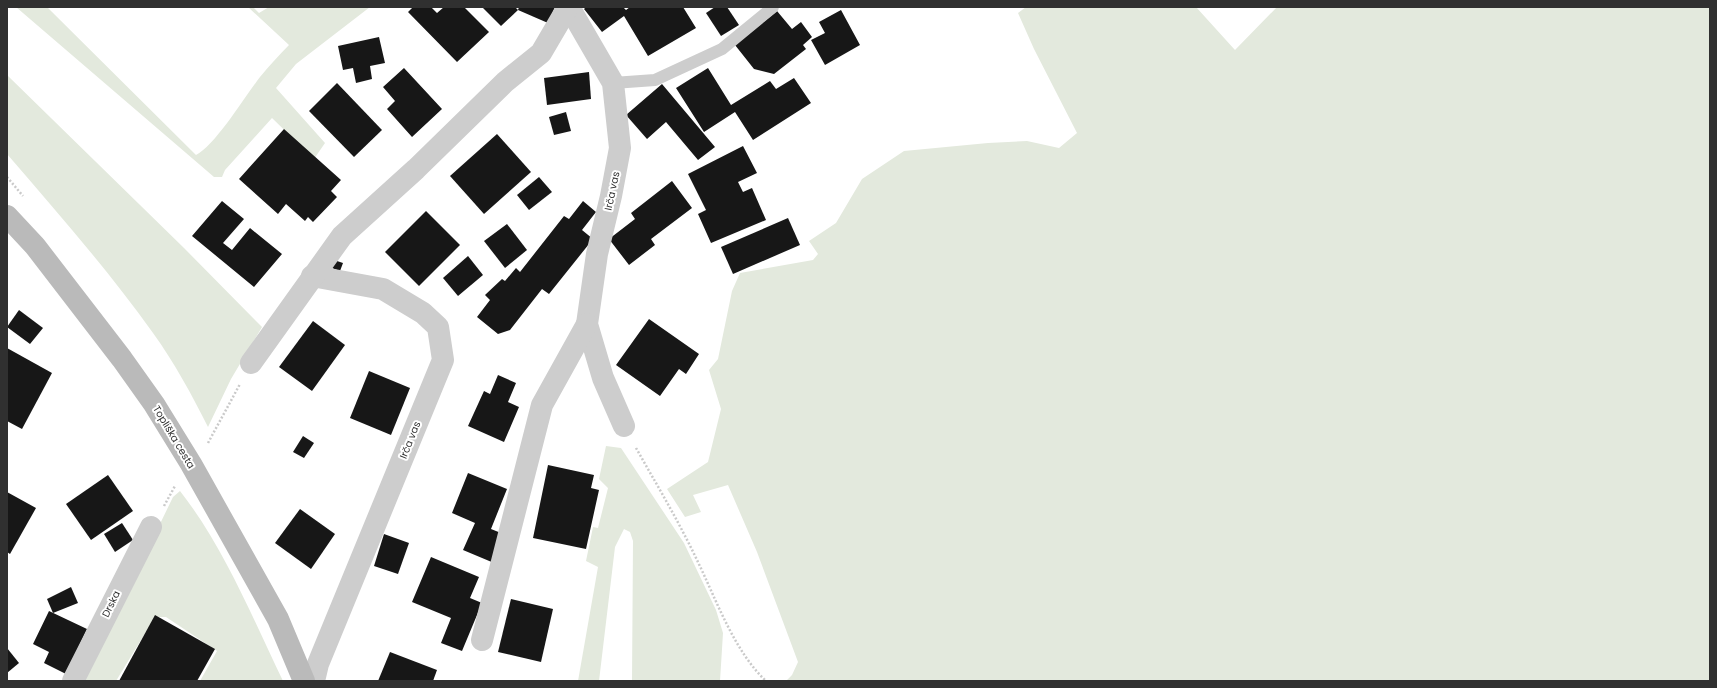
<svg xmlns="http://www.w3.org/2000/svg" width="1717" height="688" viewBox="0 0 1717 688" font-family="Poppins,sans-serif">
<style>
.green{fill:#e3e9dd}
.building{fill:#171717}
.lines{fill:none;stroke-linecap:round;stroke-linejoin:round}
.path{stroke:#cacaca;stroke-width:2.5;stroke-dasharray:2 2;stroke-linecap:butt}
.lane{stroke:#cdcdcd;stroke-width:12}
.street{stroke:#cdcdcd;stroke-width:22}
.secondary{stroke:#bababa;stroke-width:22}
.labels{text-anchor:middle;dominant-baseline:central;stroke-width:4;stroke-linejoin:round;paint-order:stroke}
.street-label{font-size:10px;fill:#303030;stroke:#fff}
</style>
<rect width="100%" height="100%" fill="#fff"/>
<g class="green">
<path d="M16 7H47L196 155C215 146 246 95 260 77 269 66 279 55 289 45L248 7H253L259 13 269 7H370L296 64 276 88 325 143 314 159 272 118 225 170 222 177H214Z"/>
<polygon points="1026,7 1196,7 1235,50 1277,7 1710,7 1710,681 786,681 792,675 798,662 757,552 728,485 693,495 701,512 685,517 667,489 708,462 721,409 709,370 718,359 732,291 740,273 813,260 818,254 809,241 836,223 862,179 904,151 988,143 1027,141 1059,148 1077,133 1034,49 1018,13"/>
<path d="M7 75 184 248 262 327 231 379 208 427C192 395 174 362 153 333 108 270 57 212 7 154Z"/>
<polygon points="606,446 621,448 684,543 716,610 723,633 720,681 632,681 633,541 630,532 624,529 615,547 599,681 578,681 598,567 586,561 593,527 598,528 608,488 599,479"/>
<path d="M180 491C224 547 252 617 283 681H200L217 651 166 617H155L116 681H84L173 497Z"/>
</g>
<g class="building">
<polygon points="413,7 431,7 437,13 444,7 464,7 489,32 457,62 408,12"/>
<polygon points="482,7 515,7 518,10 501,26"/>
<polygon points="519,7 555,7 548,23 518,10"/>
<polygon points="586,7 623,7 626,10 630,7 683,7 696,28 648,56 624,16 602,32 584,9"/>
<polygon points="715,7 727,7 739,25 721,36 706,13"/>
<polygon points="841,10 860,45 825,65 811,40 825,33 819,22"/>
<polygon points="777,11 792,29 801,22 812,37 803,45 806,49 774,74 754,69 735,45"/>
<polygon points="379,37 385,63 370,66 372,79 356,83 353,68 343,70 338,46"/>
<polygon points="404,68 442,109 412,137 387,109 395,101 383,87"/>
<polygon points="708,68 731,105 770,81 776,89 794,78 811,103 753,140 735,112 704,132 676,88"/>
<polygon points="589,72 591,99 547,105 544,78"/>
<polygon points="337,83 382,130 354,157 309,111"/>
<polygon points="662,84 715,147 698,160 666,122 647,139 626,115"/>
<polygon points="566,112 571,131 554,135 549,117"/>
<polygon points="284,129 341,180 331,191 337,197 313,222 308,217 305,221 286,204 278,214 239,179"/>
<polygon points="497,134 531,172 484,214 450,176"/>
<polygon points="743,146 757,173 738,182 743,192 752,188 766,220 711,243 698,214 706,210 688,174"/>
<polygon points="539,177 552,192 529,210 517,195"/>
<polygon points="672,181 692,208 651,239 655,245 629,265 609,239 635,219 631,213"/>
<polygon points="222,201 244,219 223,243 232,250 250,228 282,254 254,287 192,236"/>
<polygon points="583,201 596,212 582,230 593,239 549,294 542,289 510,330 498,334 477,317 490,300 485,295 502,279 505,281 516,268 520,272 564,216 569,219"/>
<polygon points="426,211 460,245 419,286 385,252"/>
<polygon points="788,218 800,245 733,274 721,247"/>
<polygon points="507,224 527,250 505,268 484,241"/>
<polygon points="468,256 483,275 458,296 443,278"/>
<polygon points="334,260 343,263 340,271 332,268"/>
<polygon points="19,310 43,328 30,344 7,327"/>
<polygon points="649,319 699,354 686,374 679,369 660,396 616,365"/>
<polygon points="313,321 345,345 312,391 279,367"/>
<polygon points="7,348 52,373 22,429 7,421"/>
<polygon points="369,371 410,388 391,435 350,418"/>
<polygon points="498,375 516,383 508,402 519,407 504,442 468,426 484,391 490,394"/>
<polygon points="303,436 314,443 304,458 293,452"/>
<polygon points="548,465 594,475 591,488 599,490 586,549 533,538"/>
<polygon points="468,473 507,489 491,529 506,535 494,563 463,550 475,523 452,513"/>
<polygon points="108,475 133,511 91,540 66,504"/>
<polygon points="7,492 36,508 10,554 7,552"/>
<polygon points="300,509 335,534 311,569 275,543"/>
<polygon points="122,523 133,540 115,552 104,534"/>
<polygon points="384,534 409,543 398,574 374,566"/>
<polygon points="431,557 479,577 470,598 482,603 462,651 441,643 451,618 412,602"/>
<polygon points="71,587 78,603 53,613 47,599"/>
<polygon points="511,599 553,609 541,662 498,652"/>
<polygon points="49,611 87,629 66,674 44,663 49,652 33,644"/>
<polygon points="155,615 215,649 197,681 119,681"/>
<polygon points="7,648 19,663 7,673"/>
<polygon points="390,652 437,670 433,681 378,681"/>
</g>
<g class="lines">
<g class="path">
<polyline points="7,177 23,196"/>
<polyline points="208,443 240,384"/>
<path d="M636 448C657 485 679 522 697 560 716 599 734 651 766 681"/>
<polyline points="164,506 175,486"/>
</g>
<polyline class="lane" points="613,83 655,80 722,49 773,7"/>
<g class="street">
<polyline points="569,7 613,83 620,148 611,196 597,254 587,324 603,378 624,426"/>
<polyline points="312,276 383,289 423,313 438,327 443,360 318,664 314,681"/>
<polyline points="251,363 342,236 416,169 505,82 541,53 568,7"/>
<polyline points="482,640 542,405 587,324"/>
<polyline points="73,681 151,527"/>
</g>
<polyline class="secondary" points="7,216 35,246 122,359 154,404 191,464 278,619 304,681"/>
</g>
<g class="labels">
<g class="street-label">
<text transform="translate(612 191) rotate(-78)">Irča vas</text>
<text transform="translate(174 437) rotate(59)">Topliška cesta</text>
<text transform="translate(410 440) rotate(-68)">Irča vas</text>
<text transform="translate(111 604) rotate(-64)">Drska</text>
</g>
</g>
<rect width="1717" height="688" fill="none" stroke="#303030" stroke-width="16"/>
</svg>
